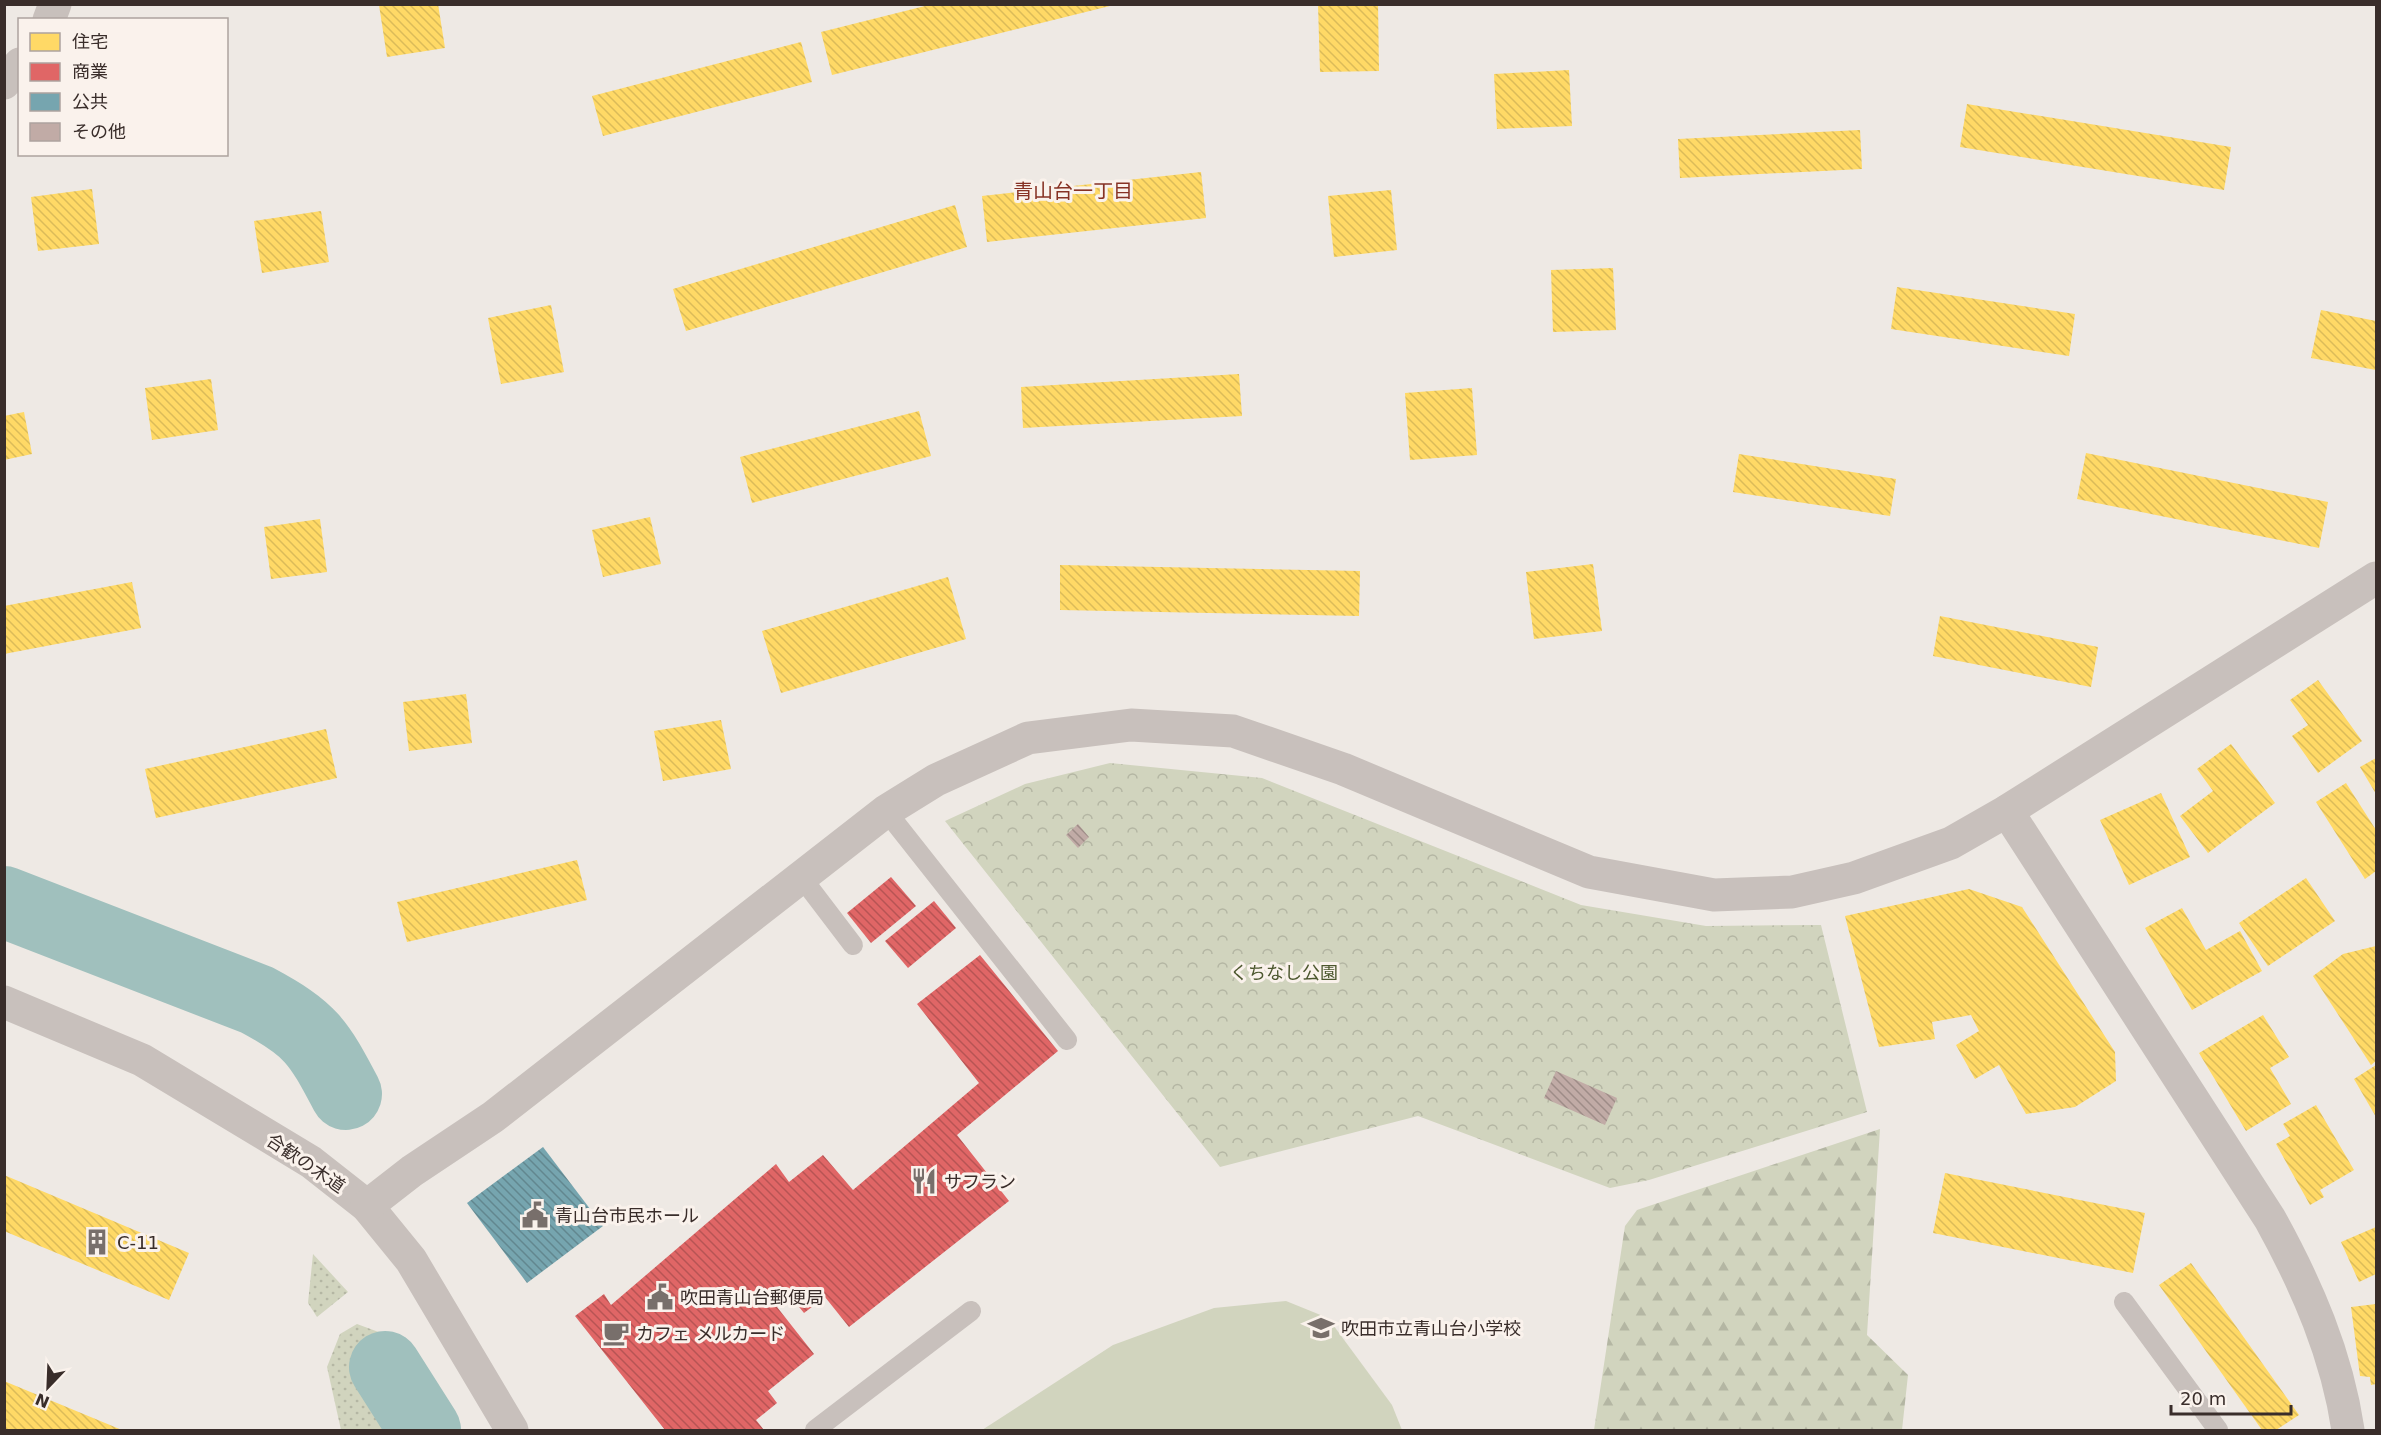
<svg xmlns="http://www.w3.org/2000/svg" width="2381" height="1435" viewBox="0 0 2381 1435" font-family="'DejaVu Sans','Noto Sans JP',sans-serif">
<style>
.grass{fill:url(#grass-dots)}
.forest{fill:url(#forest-firs)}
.park{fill:url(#park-crowns)}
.pitch{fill:#d1d4be}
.homes{fill:url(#homes-back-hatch)}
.shops{fill:url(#shops-back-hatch)}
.public{fill:url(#public-back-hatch)}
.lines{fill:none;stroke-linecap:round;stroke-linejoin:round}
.river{stroke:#a0c0bd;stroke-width:72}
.building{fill:url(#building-back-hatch)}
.service{stroke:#c8c0bc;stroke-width:20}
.minor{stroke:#c8c0bc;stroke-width:33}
.tertiary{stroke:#c8c0bc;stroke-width:33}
.labels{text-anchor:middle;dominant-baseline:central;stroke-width:6;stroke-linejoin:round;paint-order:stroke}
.park-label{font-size:18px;fill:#4c572e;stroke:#faf2ec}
.street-label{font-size:18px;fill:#392d2a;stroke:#faf2ec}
.poi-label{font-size:18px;fill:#392d2a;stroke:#faf2ec;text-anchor:start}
.neighbourhood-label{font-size:20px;fill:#873224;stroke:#faf2ec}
</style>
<defs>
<pattern id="grass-dots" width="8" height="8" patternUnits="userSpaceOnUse" patternTransform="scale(1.5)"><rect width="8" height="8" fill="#d1d4be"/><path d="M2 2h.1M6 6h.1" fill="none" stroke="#b4b6a3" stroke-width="1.8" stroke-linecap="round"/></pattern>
<pattern id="forest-firs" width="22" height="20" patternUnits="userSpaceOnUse" patternTransform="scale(1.5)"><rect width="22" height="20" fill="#d1d4be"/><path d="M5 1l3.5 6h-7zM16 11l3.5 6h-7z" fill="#b4b6a3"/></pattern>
<pattern id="park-crowns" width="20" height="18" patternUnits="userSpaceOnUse" patternTransform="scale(1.5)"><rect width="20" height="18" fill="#d1d4be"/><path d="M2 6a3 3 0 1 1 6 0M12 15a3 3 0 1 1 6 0" fill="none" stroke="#b4b6a3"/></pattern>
<pattern id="homes-back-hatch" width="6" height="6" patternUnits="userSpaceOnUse" patternTransform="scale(1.5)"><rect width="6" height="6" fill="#ffd966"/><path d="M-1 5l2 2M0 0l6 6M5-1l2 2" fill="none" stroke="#dbbb59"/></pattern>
<pattern id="shops-back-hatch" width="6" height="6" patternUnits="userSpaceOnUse" patternTransform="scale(1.5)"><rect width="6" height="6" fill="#e06666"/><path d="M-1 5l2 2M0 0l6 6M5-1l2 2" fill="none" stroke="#b75454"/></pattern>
<pattern id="public-back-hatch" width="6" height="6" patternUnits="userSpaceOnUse" patternTransform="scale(1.5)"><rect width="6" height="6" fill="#76a5af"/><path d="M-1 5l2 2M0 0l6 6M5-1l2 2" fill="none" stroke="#62878f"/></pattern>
<pattern id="building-back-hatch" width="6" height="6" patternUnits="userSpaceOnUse" patternTransform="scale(1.5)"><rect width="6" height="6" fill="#c1aba6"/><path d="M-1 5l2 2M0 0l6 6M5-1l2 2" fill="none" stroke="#9e8c87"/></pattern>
</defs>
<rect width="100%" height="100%" fill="#eee9e4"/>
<g class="grass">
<polygon points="313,1254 348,1292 317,1317 308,1303"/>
<polygon points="357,1324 384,1334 443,1430 341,1430 327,1367 340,1334"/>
</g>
<polygon class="forest" points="1880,1129 1867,1335 1908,1375 1902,1430 1594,1430 1625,1226 1637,1210"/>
<polygon class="park" points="1110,763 1262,778 1581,905 1706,926 1821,925 1867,1112 1649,1180 1610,1188 1418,1116 1220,1167 945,821 1025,784"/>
<polygon class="pitch" points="1286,1301 1328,1318 1392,1405 1402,1430 982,1430 1113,1345 1214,1308"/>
<g class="homes">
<polygon points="438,4 445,48 387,57 379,5"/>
<polygon points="933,4 1114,4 1114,5 832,75 821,32"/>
<polygon points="1318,4 1378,4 1379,71 1320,72"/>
<polygon points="801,42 812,82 603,136 592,96"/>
<polygon points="1569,70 1572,126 1497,129 1494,74"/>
<polygon points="1967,104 2231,147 2224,190 1960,147"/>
<polygon points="1860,130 1862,169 1680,178 1678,139"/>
<polygon points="1201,172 1206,218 987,242 982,196"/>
<polygon points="92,189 99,244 38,251 31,197"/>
<polygon points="1391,190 1397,250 1334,257 1328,196"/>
<polygon points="955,205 967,247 686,331 673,289"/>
<polygon points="321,211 329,262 262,273 254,221"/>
<polygon points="1613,268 1616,330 1553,332 1551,270"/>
<polygon points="1897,287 2075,314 2069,356 1891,329"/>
<polygon points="551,305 564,372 501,384 488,318"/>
<polygon points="2321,310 2376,321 2376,370 2311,358"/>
<polygon points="1239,374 1242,416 1023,428 1021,387"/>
<polygon points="211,379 218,430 152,440 145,388"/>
<polygon points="1472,388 1477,455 1410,460 1405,393"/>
<polygon points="919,411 931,456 752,503 740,457"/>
<polygon points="24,412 32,454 4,460 4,416"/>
<polygon points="2086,453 2328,502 2319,548 2077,499"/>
<polygon points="1739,454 1896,479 1890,516 1733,492"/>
<polygon points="650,517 661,564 603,577 592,530"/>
<polygon points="320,519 327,572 271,579 264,527"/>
<polygon points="1593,564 1602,631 1534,639 1526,572"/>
<polygon points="1060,565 1360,571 1359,616 1060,610"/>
<polygon points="948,577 966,639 781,693 762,631"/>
<polygon points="132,582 141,628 4,654 4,606"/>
<polygon points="1940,616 2098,647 2091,687 1933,656"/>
<polygon points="2318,680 2362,741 2318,773 2292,736 2308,725 2290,700"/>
<polygon points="466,694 472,743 409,751 403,702"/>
<polygon points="721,720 731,769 663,781 654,731"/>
<polygon points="326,729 337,778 156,818 145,769"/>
<polygon points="2231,744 2275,803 2208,853 2180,816 2213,791 2197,769"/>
<polygon points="2376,758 2376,794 2360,767"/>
<polygon points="2346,783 2376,830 2376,871 2365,879 2316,802"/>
<polygon points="2161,793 2190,857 2129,885 2100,820"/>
<polygon points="577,860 587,900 407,942 397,902"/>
<polygon points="2306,878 2335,921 2268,966 2239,923"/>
<polygon points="1969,889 2022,907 2115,1052 2116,1081 2075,1107 2026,1114 1999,1065 1975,1079 1956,1045 1979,1031 1971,1015 1932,1022 1935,1039 1879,1047 1845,916"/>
<polygon points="2182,908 2206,950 2240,931 2262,971 2192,1010 2145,928"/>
<polygon points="2376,946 2376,1061 2371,1065 2313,976 2343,954"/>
<polygon points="2263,1015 2289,1057 2270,1068 2291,1104 2246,1131 2199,1053"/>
<polygon points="2376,1065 2376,1117 2354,1079"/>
<polygon points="2316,1105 2354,1170 2320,1190 2324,1197 2310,1205 2276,1144 2290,1136 2283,1124"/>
<polygon points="1945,1173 2145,1213 2133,1273 1933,1233"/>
<polygon points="4,1175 189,1253 169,1300 4,1231"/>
<polygon points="2376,1227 2376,1274 2359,1282 2341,1242"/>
<polygon points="2191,1263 2299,1415 2276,1430 2262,1430 2159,1285"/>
<polygon points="2376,1304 2376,1384 2371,1385 2370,1377 2360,1376 2351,1307"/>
<polygon points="4,1381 122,1430 4,1430"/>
</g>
<g class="shops">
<polygon points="891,877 916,906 871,943 847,913"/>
<polygon points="934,901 956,928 908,968 885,941"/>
<polygon points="980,955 1058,1051 957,1135 1009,1201 849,1327 825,1297 804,1313 791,1297 777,1307 814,1354 768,1391 777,1403 756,1420 764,1430 665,1430 575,1316 604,1294 611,1305 776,1164 789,1182 823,1155 853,1190 979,1083 917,1004"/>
</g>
<polygon class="public" points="543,1147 603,1226 527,1283 467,1203"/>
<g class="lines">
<g class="river">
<path d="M4 902 257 1000C311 1029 318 1041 346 1094"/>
<polyline points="385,1367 425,1430"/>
</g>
</g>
<g class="building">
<polygon points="1078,824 1089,837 1078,848 1066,835"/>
<polygon points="1556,1071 1617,1098 1605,1125 1544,1098"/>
</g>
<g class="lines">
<g class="service">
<polyline points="886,811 1067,1040"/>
<polyline points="802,878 853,945"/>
<polyline points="2124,1302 2218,1430"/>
<polyline points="815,1430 971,1311"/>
</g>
<g class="minor">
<polyline points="49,20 55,4"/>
<polyline points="4,83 20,64"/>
<path d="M2007 811 2270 1219C2307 1286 2337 1355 2348 1430"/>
</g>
<g class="tertiary">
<polyline points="4,1002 142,1060 311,1162 367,1206 411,1260 512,1430"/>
<polyline points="367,1206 412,1171 493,1117 886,811 936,780 1028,738 1131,725 1233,731 1343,769 1589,872 1714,895 1792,892 1854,878 1951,843 2007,811 2376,578"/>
</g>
</g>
<defs>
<g id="restaurant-bare" transform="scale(2.07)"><path d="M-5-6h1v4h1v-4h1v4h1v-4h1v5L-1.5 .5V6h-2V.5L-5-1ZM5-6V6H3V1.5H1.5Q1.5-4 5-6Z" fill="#786f6b" stroke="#faf2ec" stroke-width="2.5" paint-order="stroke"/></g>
<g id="civic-bare" transform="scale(2.07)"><path d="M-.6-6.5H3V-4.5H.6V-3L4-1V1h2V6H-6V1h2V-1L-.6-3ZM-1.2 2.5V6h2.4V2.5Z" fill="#786f6b" stroke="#faf2ec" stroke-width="2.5" paint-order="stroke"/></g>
<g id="building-bare" transform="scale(2.07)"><path d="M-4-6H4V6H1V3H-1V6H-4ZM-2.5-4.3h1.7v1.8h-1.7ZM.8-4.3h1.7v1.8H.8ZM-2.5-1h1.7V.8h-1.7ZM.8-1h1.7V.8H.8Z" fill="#786f6b" stroke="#faf2ec" stroke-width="2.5" paint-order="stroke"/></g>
<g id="school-bare" transform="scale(2.07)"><path d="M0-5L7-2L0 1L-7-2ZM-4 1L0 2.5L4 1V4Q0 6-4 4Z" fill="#786f6b" stroke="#faf2ec" stroke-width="2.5" paint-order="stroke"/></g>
<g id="cafe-bare" transform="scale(2.07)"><path d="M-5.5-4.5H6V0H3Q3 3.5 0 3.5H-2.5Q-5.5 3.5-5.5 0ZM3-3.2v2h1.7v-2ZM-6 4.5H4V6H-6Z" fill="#786f6b" stroke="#faf2ec" stroke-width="2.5" paint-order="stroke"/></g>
</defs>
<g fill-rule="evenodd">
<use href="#restaurant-bare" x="924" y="1181"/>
<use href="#civic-bare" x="535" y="1215"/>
<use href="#building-bare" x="97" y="1242"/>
<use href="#civic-bare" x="660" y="1297"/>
<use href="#school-bare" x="1321" y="1328"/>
<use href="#cafe-bare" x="616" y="1333"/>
</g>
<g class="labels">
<g class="park-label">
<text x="1284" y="972">くちなし公園</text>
</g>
<g class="street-label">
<text transform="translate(306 1163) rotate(34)">合歓の木道</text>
</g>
<g class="poi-label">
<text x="944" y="1181">サフラン</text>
<text x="555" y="1215">青山台市民ホール</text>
<text x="117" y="1242">C-11</text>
<text x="680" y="1297">吹田青山台郵便局</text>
<text x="1341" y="1328">吹田市立青山台小学校</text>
<text x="636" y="1333">カフェ メルカード</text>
</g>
<g class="neighbourhood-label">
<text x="1073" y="191">青山台一丁目</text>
</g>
</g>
<rect width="2381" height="1435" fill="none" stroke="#392d2a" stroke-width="12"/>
<rect x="18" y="18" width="210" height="138" fill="#faf2ec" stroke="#ada39e" stroke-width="1.5"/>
<rect x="30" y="33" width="30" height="18" fill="#ffd966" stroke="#ada39e" stroke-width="1.5"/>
<text x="72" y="48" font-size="18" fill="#392d2a">住宅</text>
<rect x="30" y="63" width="30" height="18" fill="#e06666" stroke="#ada39e" stroke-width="1.5"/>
<text x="72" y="78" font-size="18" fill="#392d2a">商業</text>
<rect x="30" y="93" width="30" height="18" fill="#76a5af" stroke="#ada39e" stroke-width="1.5"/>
<text x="72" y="108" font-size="18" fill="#392d2a">公共</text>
<rect x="30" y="123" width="30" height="18" fill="#c1aba6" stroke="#ada39e" stroke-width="1.5"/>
<text x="72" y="138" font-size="18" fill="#392d2a">その他</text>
<g transform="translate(48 1387) rotate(203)" stroke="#faf2ec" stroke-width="4.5" paint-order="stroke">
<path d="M0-4.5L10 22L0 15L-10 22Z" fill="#392d2a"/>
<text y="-9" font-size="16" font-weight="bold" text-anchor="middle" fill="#392d2a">N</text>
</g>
<path d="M2171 1405v9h120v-9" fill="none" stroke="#392d2a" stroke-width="3"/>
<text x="2180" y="1405" font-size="18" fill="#392d2a" stroke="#faf2ec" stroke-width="4.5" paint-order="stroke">20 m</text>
</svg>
